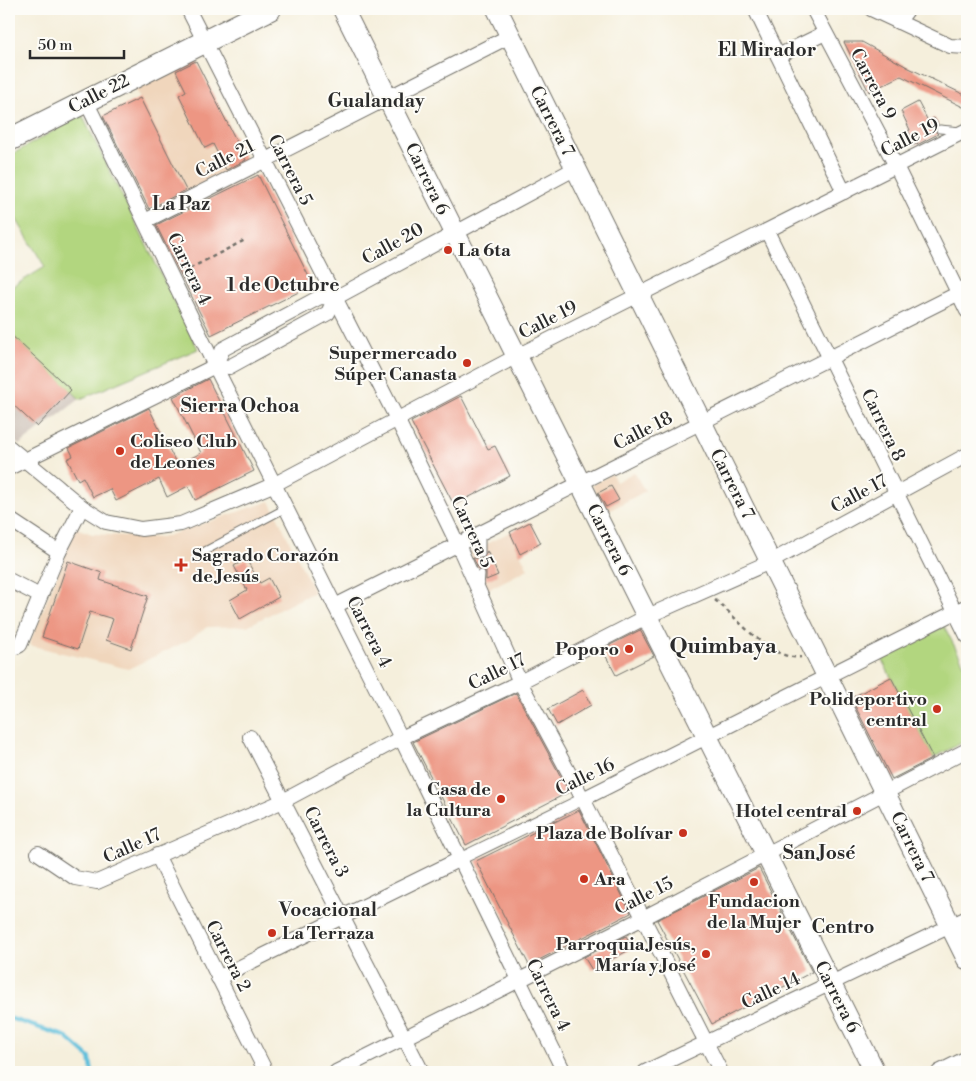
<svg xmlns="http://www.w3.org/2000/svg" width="976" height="1081" viewBox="0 0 976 1081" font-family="'Libre Bodoni',serif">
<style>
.built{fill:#f0d6bc}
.industrial{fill:#cec2b9}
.green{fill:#b2d67f;stroke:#6e8055}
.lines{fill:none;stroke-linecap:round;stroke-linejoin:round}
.stream{stroke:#5cbeda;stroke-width:4}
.building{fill:#ed9683}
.service-casing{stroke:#727069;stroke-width:9}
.pedestrian-casing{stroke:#727069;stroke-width:13}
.minor-casing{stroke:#727069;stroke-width:16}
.secondary-casing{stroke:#727069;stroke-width:22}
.primary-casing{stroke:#727069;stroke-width:24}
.path{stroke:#727069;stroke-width:2.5;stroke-dasharray:4 4;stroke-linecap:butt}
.service{stroke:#fff;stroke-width:7}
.pedestrian{stroke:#fff;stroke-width:11}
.minor{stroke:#fff;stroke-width:14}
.secondary{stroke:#fff;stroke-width:20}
.primary{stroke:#fff;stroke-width:22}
.poi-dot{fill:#c8321e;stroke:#fdfcf7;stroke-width:2}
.labels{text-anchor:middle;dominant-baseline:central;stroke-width:4;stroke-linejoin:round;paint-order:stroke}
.street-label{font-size:18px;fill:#2b2b2b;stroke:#fdfcf7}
.poi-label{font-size:18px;font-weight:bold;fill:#2b2b2b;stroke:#fdfcf7;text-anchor:end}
.neighbourhood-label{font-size:19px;font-weight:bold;fill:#2b2b2b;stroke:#fdfcf7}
.district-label{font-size:22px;font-weight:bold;fill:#2b2b2b;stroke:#fdfcf7}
</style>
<rect width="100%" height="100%" fill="#fdfcf7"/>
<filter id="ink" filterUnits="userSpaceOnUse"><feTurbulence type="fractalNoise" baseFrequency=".02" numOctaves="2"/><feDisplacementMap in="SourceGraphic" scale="10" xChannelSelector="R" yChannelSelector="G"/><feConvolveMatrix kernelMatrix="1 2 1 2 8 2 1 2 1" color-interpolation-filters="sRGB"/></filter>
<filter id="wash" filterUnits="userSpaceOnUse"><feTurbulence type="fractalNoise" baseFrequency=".0096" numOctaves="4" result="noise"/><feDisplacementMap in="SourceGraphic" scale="20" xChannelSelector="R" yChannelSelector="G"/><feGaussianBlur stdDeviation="1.12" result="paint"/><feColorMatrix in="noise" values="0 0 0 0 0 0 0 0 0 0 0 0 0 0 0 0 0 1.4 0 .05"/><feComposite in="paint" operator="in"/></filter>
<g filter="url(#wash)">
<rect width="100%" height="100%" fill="#f5efdc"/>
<g class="built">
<polygon points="195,58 247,162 187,192 135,89"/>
<polygon points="634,472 645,491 607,512 592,485 612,474 616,482"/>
<polygon points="270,501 314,592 247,626 207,627 189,640 128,669 29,645 76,528 92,534 161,538"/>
<polygon points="510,532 528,569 487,590 468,553"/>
</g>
<polygon class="industrial" points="9,333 80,399 19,445 9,436"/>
<g class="green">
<polygon points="82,115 198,349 80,399 9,333 9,289 45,267 9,207 9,156"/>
<polygon points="944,626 967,670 967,740 933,758 881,658"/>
</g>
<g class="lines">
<polyline class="stream" points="9,1018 65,1036 90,1058 92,1072"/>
</g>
<g id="blocks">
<g class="building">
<polygon points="844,42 862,42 909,68 967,96 967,109 901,76 869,92"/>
<polygon points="196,61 246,160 226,170 213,144 205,148 179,95 186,91 176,71"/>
<polygon points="140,98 186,190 149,209 103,116"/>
<polygon points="918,102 928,121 934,118 938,124 935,131 938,134 917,145 918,139 911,136 908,131 910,130 901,111"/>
<polygon points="258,175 313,285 211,335 156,225"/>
<polygon points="9,333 71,390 37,427 9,401"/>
<polygon points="208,379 254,471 195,500 188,486 167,497 159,479 116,501 110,489 93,497 83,477 78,480 67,459 73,456 69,448 149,408 177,465 201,453 173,397"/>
<polygon points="461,396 488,449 495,446 510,476 454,505 411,422"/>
<polygon points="611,486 619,500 606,507 598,493"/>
<polygon points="530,522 541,543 520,554 510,532"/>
<polygon points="487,551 498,575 486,580 486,571 479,569 473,558 483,559"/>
<polygon points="246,559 260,583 269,578 279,597 240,619 230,600 247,590 234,566"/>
<polygon points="68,561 102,573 100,580 148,596 131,649 106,640 113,619 90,612 78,649 42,637"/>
<polygon points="640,630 654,656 616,675 602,649"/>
<polygon points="891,677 933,758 892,779 851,698"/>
<polygon points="583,690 591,705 557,725 548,709"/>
<polygon points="516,693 569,792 466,845 413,742"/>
<polygon points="579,810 631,913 529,965 476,861"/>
<polygon points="759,868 812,972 712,1024 657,920"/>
<polygon points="626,936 633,948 592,970 584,957"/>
</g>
</g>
</g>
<g filter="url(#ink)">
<use href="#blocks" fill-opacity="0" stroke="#727069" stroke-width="1"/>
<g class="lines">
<g class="service-casing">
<g id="service">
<polyline points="940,129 961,131"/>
<polyline points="887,149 913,141"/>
<polyline points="481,534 481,554"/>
<polyline points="203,552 286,508"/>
<polyline points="480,587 481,574"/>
</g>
</g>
<g class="pedestrian-casing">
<polyline id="pedestrian" points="460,859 583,799"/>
</g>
<g class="minor-casing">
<g id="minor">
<polyline points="188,9 397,419 458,545 520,682 583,799 721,1072"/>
<polyline points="755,9 844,192"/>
<polyline points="813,9 896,166 967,311"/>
<polyline points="871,9 950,46 967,47"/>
<polyline points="898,22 908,9"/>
<polyline points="778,56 825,33"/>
<polyline points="86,101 215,366 401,738 564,1072"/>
<polyline points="145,221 510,36"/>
<polyline points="767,231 967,636"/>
<polyline points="215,366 223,349 320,297 335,298"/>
<polyline points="9,447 82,507 106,522 141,529 181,524 275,484 517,356 967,130"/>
<polyline points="9,468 215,366 229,367 328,313 335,298 576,168"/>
<polyline points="9,519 59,552"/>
<polyline points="9,580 40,596"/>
<polyline points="335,606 967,289"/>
<polyline points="9,642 16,647 20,645 59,552 82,507"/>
<polyline points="250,737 422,1072"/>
<polyline points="583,799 967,606"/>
<polyline points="38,853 75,878 97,882 283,801 401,738 520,682 648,616 772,561 967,455"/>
<polyline points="157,855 266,1072"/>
<polyline points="218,978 460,859"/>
<polyline points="336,1072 643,918 967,750"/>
<polyline points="645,1072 967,918"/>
<polyline points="939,1072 967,1058"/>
</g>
</g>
<g class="secondary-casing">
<g id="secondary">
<polyline points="343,9 875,1072"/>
<polyline points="497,9 967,959"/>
</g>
</g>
<g class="primary-casing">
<polyline id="primary" points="9,140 270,9"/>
</g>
<g class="path">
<polyline points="183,272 245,240"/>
<path d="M715 600C738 618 770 661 801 657"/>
</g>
<use href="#service" class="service"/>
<use href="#pedestrian" class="pedestrian"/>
<use href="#minor" class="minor"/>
<use href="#secondary" class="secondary"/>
<use href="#primary" class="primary"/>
</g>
</g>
<g class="poi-dot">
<circle cx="448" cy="250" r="5"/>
<circle cx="467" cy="363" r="5"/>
<circle cx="120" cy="451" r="5"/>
<path d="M178.5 557.5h5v5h5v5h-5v5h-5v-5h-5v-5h5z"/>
<circle cx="629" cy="649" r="5"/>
<circle cx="937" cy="709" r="5"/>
<circle cx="501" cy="799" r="5"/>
<circle cx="857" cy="811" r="5"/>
<circle cx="683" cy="833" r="5"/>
<circle cx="584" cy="879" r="5"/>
<circle cx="754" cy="882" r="5"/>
<circle cx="272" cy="933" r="5"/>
<circle cx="706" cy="954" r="5"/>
</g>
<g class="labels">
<g class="street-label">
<text transform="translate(873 84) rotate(62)">Carrera 9</text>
<text transform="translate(99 94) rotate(-27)">Calle 22</text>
<text transform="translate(552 121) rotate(63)">Carrera 7</text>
<text transform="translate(910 138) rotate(-27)">Calle 19</text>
<text transform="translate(225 159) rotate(-27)">Calle 21</text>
<text transform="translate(290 170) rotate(63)">Carrera 5</text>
<text transform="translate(427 179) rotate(64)">Carrera 6</text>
<text transform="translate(393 244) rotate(-29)">Calle 20</text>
<text transform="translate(189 269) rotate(64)">Carrera 4</text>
<text transform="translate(548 320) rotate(-27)">Calle 19</text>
<text transform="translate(883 425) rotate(64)">Carrera 8</text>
<text transform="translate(643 431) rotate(-27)">Calle 18</text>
<text transform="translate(732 484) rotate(63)">Carrera 7</text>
<text transform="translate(859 494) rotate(-28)">Calle 17</text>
<text transform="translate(472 532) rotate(65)">Carrera 5</text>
<text transform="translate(609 540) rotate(63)">Carrera 6</text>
<text transform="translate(369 632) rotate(63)">Carrera 4</text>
<text transform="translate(497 672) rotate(-26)">Calle 17</text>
<text transform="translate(585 777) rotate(-26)">Calle 16</text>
<text transform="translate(326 842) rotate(63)">Carrera 3</text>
<text transform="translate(132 846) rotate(-24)">Calle 17</text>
<text transform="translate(912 847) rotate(64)">Carrera 7</text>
<text transform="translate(644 896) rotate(-27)">Calle 15</text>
<text transform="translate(228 956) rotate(63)">Carrera 2</text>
<text transform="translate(771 991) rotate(-25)">Calle 14</text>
<text transform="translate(548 995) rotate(64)">Carrera 4</text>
<text transform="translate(837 997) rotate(63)">Carrera 6</text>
</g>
<g class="poi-label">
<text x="458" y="250" text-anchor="start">La 6ta</text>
<text x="457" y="353">Supermercado<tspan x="457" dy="21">Súper Canasta</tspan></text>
<text x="130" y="441" text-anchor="start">Coliseo Club<tspan x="130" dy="21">de Leones</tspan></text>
<text x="192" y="555" text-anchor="start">Sagrado Corazón<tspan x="192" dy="21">de Jesús</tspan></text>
<text x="619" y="649">Poporo</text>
<text x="927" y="699">Polideportivo<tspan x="927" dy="21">central</tspan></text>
<text x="491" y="789">Casa de<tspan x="491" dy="21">la Cultura</tspan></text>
<text x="847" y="811">Hotel central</text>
<text x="673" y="833">Plaza de Bolívar</text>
<text x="594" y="879" text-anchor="start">Ara</text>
<text x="754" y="901" text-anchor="middle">Fundacion<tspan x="754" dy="21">de la Mujer</tspan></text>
<text x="282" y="933" text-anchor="start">La Terraza</text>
<text x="696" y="944">Parroquia Jesús,<tspan x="696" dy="21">María y José</tspan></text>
</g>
<g class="neighbourhood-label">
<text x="767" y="50">El Mirador</text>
<text x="376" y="101">Gualanday</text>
<text x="181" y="204">La Paz</text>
<text x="283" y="285">1 de Octubre</text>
<text x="240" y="406">Sierra Ochoa</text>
<text x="819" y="853">San José</text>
<text x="328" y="910">Vocacional</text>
<text x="843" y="927">Centro</text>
</g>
<g class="district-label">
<text x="723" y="646">Quimbaya</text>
</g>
</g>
<rect width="976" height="1081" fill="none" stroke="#fdfcf7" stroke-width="30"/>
<path d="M30 50v8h94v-8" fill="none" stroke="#2b2b2b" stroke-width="2.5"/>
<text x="38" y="50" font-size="15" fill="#2b2b2b" stroke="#fdfcf7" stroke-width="4" paint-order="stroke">50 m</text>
</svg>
